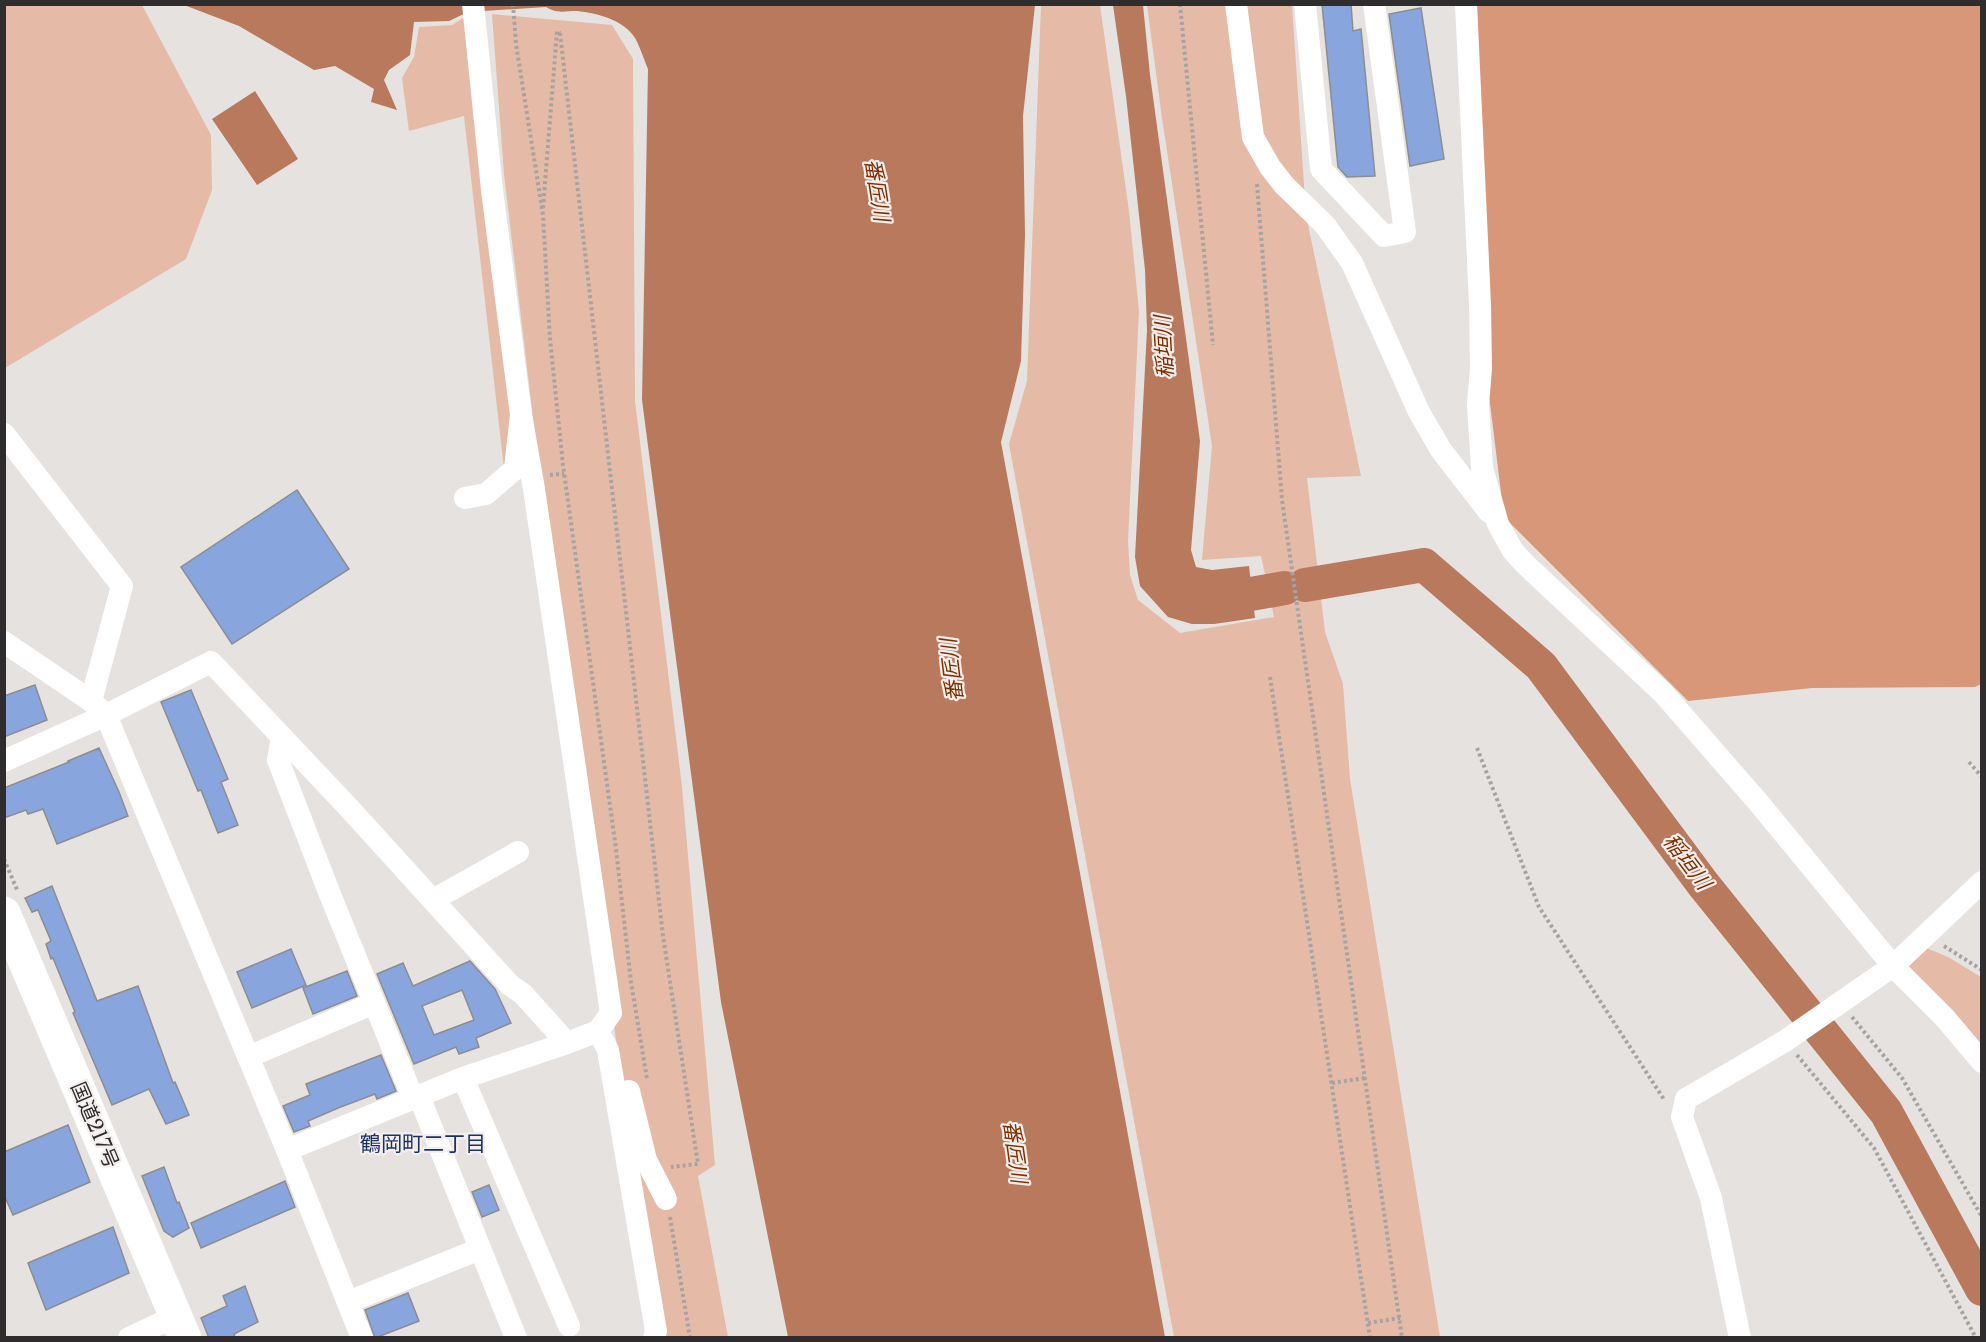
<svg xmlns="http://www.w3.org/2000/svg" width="1986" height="1342" viewBox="0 0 1986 1342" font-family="'Libre Baskerville','Noto Sans JP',serif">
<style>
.green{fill:#e5baa7}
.forest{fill:#d9977a}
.water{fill:#b8795d}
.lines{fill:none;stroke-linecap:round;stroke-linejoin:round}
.river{stroke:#b8795d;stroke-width:34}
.building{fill:#89a5de;stroke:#8b8d91;stroke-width:1.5;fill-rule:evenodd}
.path{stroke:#a7a3a2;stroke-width:4;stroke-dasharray:3 3;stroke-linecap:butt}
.minor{stroke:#fff;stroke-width:22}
.highway{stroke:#fff;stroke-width:33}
.labels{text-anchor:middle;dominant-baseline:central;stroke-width:4.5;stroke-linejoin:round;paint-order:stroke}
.street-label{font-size:20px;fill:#2e2c2c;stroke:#f4efed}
.water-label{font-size:21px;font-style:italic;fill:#7d2f00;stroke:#f4efed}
.neighbourhood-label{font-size:21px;fill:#1a3268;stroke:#f4efed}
</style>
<rect width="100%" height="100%" fill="#e6e2e0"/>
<g class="green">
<polygon points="4,5 142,5 211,135 212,190 186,259 5,368"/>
<polygon points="1041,5 1100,5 1129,211 1139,311 1128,541 1130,575 1138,600 1180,633 1274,617 1261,556 1202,560 1212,446 1162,118 1147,5 1292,5 1306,215 1361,476 1307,478 1325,632 1343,684 1350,779 1440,1337 1174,1337 1009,444 1027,381"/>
<polygon points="492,14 612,25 633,59 635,401 682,787 715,1165 698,1176 728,1337 654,1337 633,1165 541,485 504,174"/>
<polygon points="468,15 511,412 504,469 464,116 409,131 402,78 414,57 419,27 452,25"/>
<polygon points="1924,947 1948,957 1981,977 1981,1051 1906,964"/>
</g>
<polygon class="forest" points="1477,5 1981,5 1981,684 1975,687 1812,688 1688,701 1504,517 1488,387"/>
<g class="water">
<path d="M184 5H1035L1023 116 1025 235 1021 361 1001 442 1165 1337H788L721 1002 642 400 648 69C644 59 640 47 635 38 624 20 597 13 577 11 564 11 557 14 546 7L468 12 449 21 414 22 410 55 389 70 384 80 397 110 371 102 374 89 335 66 314 70 239 26Z"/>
<polygon points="1113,5 1143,5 1150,75 1200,441 1191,550 1196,567 1212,570 1249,566 1255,618 1214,624 1192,624 1168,617 1140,586 1135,557 1147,330 1145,270 1126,96"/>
<polygon points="255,91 298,159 257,185 212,119"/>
</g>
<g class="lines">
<g class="river">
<polyline points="1305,585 1424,565 1541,666 1703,884 1886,1112 1982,1289"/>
<polyline points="1207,589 1228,598 1285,588"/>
</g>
</g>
<g class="building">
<polygon points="1322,4 1351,4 1353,31 1361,29 1375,176 1347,177 1338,167"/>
<polygon points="1421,8 1444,159 1410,166 1389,14"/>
<polygon points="297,490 349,569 232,644 181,567"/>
<polygon points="35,685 47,720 4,737 4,696"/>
<polygon points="191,690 228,779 221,782 238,825 218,833 201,790 198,791 161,702"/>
<polygon points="99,748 119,792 128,816 57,844 43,809 28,814 26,810 4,818 4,788 69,762 68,761"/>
<polygon points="52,886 97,1001 138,986 173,1083 175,1082 189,1115 166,1124 149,1089 112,1105 73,1013 75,1012 53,958 51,959 46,944 51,941 38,910 32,912 25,898"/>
<polygon points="291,949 306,985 252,1008 237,972"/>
<path d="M470 961 495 989 511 1023 476 1038 479 1047 459 1054 456 1047 414 1064 377 974 403 963 413 986ZM462 990 474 1020 434 1035 422 1006Z"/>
<polygon points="347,971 357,996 313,1014 303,988"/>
<polygon points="381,1055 396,1091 377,1099 375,1094 338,1108 308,1121 310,1126 294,1132 283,1106 310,1095 306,1084"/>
<polygon points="68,1125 90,1182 13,1215 4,1195 4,1152"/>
<polygon points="164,1167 177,1203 179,1202 189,1228 173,1237 164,1231 142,1176"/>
<polygon points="285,1181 295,1207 201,1248 191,1223"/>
<polygon points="489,1185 499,1210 482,1217 472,1192"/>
<polygon points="113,1227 129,1273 46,1310 28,1263"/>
<polygon points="245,1286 258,1322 234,1334 235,1338 209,1338 201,1318 227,1306 223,1296"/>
<polygon points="408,1293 419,1321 375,1338 365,1310"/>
</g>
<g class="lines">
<g class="path">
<polyline points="513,4 516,44 543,215 550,339 563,465 616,849 631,982 647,1079"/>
<polyline points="1180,4 1213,345"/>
<polyline points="560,33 663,936 698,1164 671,1167"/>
<polyline points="1257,184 1282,500 1402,1338"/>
<polyline points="543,208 557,31 560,33"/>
<polyline points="550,475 564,474"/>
<polyline points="1270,677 1370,1338"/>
<polyline points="1477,748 1539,907 1665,1101"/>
<polyline points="1969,762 1982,777"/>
<polyline points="4,859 18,892"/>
<polyline points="1944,946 1982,970"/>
<polyline points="1852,1017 1902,1078 1982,1217"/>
<polyline points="1797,1055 1874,1148 1976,1338"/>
<polyline points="1332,1083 1365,1078"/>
<polyline points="670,1217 690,1338"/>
<polyline points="1368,1323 1400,1318"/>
</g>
<g class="minor">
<polyline points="1236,4 1253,137 1270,167 1284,185 1325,225 1352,263 1419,412 1441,450 1489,512"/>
<polyline points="1305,4 1321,169 1384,236 1405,232 1374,4"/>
<polyline points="1466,4 1480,304 1481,368 1478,405 1482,468 1498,524 1513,551 1526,565 1663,693 1758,802 1893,966 1945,1018 1982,1062"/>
<polyline points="521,415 534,489 611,1013 598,1031 567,1043"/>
<polyline points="4,434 122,586 91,701"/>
<polyline points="465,498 486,494 515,469 521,415 492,190 473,4"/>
<polyline points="4,642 91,701 106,715 287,1150 362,1338"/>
<polyline points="282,737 278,760 331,897 413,1098"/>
<polyline points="4,761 106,715 211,662 349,808 510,985 523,994 567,1043 463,1078 287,1150"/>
<polyline points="433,900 518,852"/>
<polyline points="598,1031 608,1050 656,1331 654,1338"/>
<polyline points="248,1057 374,1003"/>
<polyline points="463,1078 569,1326"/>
<polyline points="629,1091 646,1160 666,1199"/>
<polyline points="419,1096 516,1338"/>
<polyline points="348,1302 480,1249"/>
<polyline points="129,1338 176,1316"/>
<polyline points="1740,1338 1711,1198 1682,1117 1686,1099 1785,1041 1893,966 1982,882"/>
</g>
<polyline class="highway" points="4,913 185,1338"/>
</g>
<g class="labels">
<g class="street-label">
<text transform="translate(95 1125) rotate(67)">国道217号</text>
</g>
<g class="water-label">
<text transform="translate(877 190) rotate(81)">番匠川</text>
<text transform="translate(1164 347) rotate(-93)">稲垣川</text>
<text transform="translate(952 670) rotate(-97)">番匠川</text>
<text transform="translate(1687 862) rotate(53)">稲垣川</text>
<text transform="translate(1015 1152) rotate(82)">番匠川</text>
</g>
<g class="neighbourhood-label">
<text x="423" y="1144">鶴岡町二丁目</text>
</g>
</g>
<rect width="1986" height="1342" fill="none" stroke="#2e2c2c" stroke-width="12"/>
</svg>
